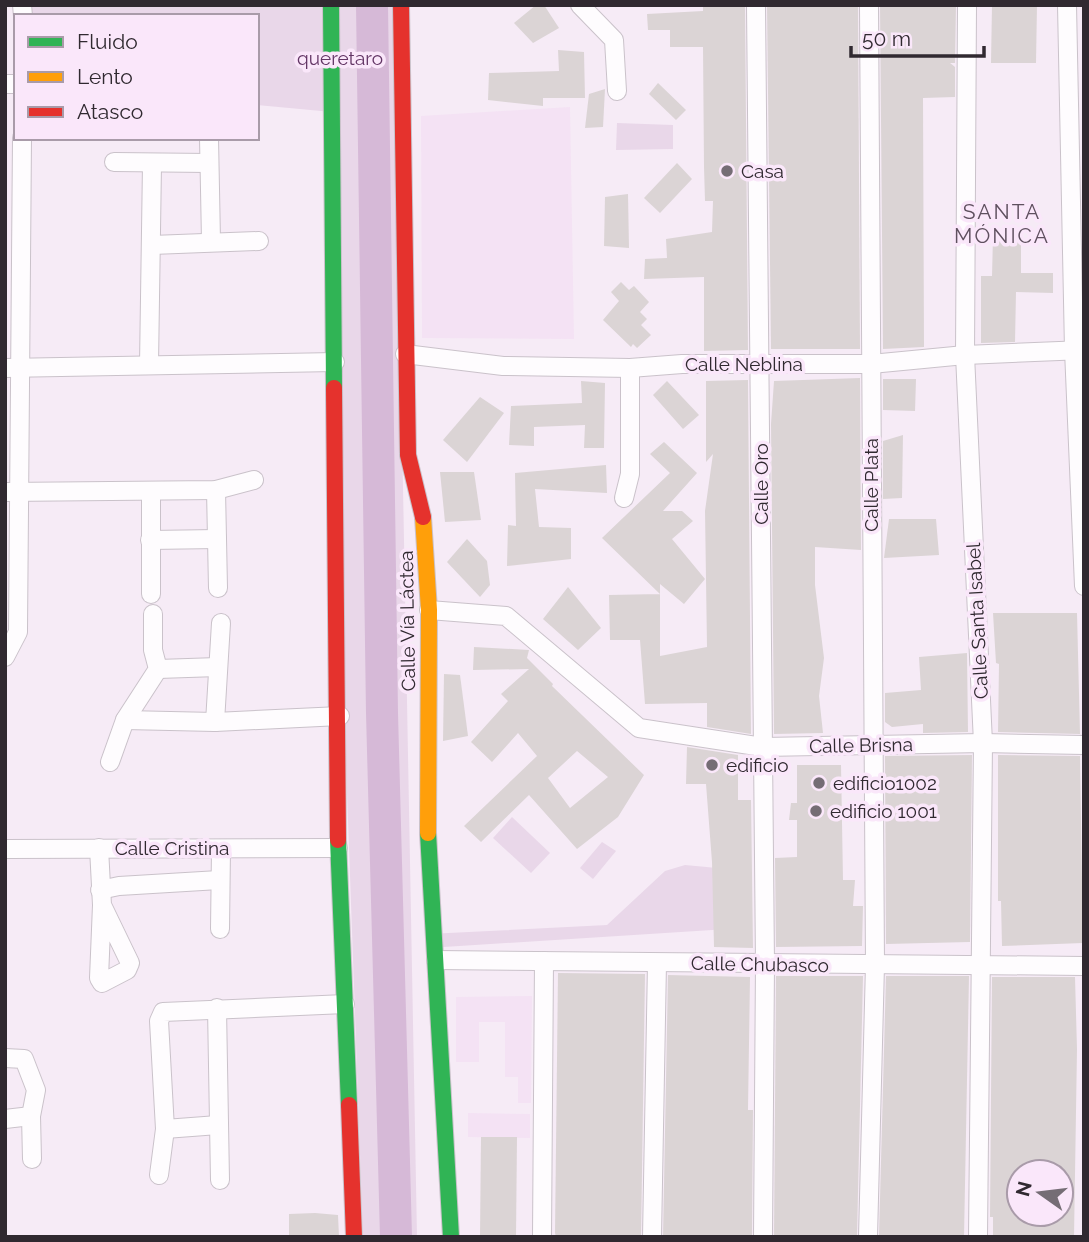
<svg xmlns="http://www.w3.org/2000/svg" width="1089" height="1242" viewBox="0 0 1089 1242" font-family="Raleway,sans-serif">
<style>
.built{fill:#f4e2f4}
.green{fill:#e9d7e9}
.lines{fill:none;stroke-linecap:round;stroke-linejoin:round}
.river{stroke:#d6b9d7;stroke-width:32}
.building{fill:#dbd4d5;fill-rule:evenodd}
.street-casing{stroke:#cac2ca;stroke-width:20}
.fast-casing{stroke:#cac2ca;stroke-width:18}
.slow-casing{stroke:#cac2ca;stroke-width:18}
.jam-casing{stroke:#cac2ca;stroke-width:18}
.street{stroke:#fefcfe;stroke-width:18}
.fast{stroke:#30b455;stroke-width:16}
.slow{stroke:#ff9f0a;stroke-width:16}
.jam{stroke:#e5322d;stroke-width:16}
.poi-dot{fill:#756d75;stroke:#fae7fa;stroke-width:2.5}
.labels{text-anchor:middle;dominant-baseline:central;stroke-width:7;stroke-linejoin:round;paint-order:stroke}
.park-label{font-size:19px;fill:#633565;stroke:#fae7fa}
.poi-label{font-size:19px;fill:#302930;stroke:#fae7fa;text-anchor:start}
.street-label{font-size:19px;fill:#302930;stroke:#fae7fa}
.neighbourhood-label{font-size:21px;letter-spacing:2px;fill:#5f505f;stroke:#fae7fa}
</style>
<rect width="100%" height="100%" fill="#f6ebf6"/>
<g class="built">
<polygon points="570,107 574,339 422,338 421,116"/>
<polygon points="532,996 531,1103 518,1103 518,1077 505,1077 505,1022 479,1022 479,1062 456,1062 456,997"/>
<polygon points="468,1113 530,1114 530,1138 468,1137"/>
</g>
<g class="green">
<polygon points="23,5 394,5 417,1237 363,1237 337,515 332,112 257,105 257,16 23,16"/>
<polygon points="617,123 673,125 673,149 616,150"/>
<polygon points="512,817 550,853 531,873 493,838"/>
<polygon points="602,842 616,851 593,879 580,868"/>
<polygon points="685,865 728,869 728,929 428,948 428,934 607,925 665,871"/>
</g>
<g class="lines">
<polyline class="river" points="372,5 382,713 396,1237"/>
</g>
<g class="building">
<polygon points="536,5 544,5 559,28 533,43 514,23"/>
<polygon points="703,5 745,5 748,350 704,351 704,277 644,279 645,259 667,258 666,239 712,232 713,201 705,201 704,167 703,47 670,47 670,30 648,30 647,14 703,11"/>
<polygon points="767,5 858,5 860,349 771,349"/>
<polygon points="880,5 956,5 955,63 950,63 955,67 955,97 923,98 924,347 883,349"/>
<polygon points="992,5 1037,5 1036,63 991,63"/>
<polygon points="558,50 584,52 585,98 543,98 543,106 488,100 489,73 559,71"/>
<polygon points="658,83 686,110 676,120 649,94"/>
<polygon points="605,89 603,127 585,128 589,94"/>
<polygon points="677,163 692,179 660,213 644,198"/>
<polygon points="628,194 629,248 604,246 605,197"/>
<polygon points="993,237 1021,237 1021,273 1053,273 1053,293 1016,292 1015,342 981,343 981,276 992,276"/>
<polygon points="621,282 629,290 634,286 649,302 640,312 647,319 641,325 651,335 637,348 633,344 631,347 603,320 619,301 611,292"/>
<polygon points="860,378 861,550 815,547 815,585 824,658 819,696 823,733 774,734 771,424 774,381"/>
<polygon points="883,379 916,379 915,411 883,410"/>
<polygon points="748,380 748,383 751,734 707,727 707,703 645,704 640,640 610,640 609,595 660,594 602,538 670,473 650,454 664,442 697,473 663,511 682,511 693,521 672,539 705,579 684,604 660,584 660,656 707,647 705,511 713,454 706,462 706,381"/>
<polygon points="581,381 605,383 604,448 584,448 585,425 534,427 534,446 509,445 511,406 582,403"/>
<polygon points="667,381 699,415 683,429 653,395"/>
<polygon points="480,397 504,413 467,462 443,440"/>
<polygon points="903,435 902,498 883,499 883,441"/>
<polygon points="606,465 607,493 535,489 539,527 571,528 571,559 507,566 508,525 516,526 515,473"/>
<polygon points="440,472 474,472 481,520 445,522"/>
<polygon points="889,519 936,519 939,555 884,558"/>
<polygon points="467,539 487,561 490,585 480,597 447,562"/>
<polygon points="568,587 601,628 578,650 543,619"/>
<polygon points="993,613 1077,613 1080,734 998,732 999,664 996,663"/>
<path d="M474 647 529 650 527 658 553 684 552 686 644 775 618 817 577 849 529 795 481 842 464 826 537 756 518 733 492 762 471 742 508 701 501 694 529 669 473 670ZM577 751 608 777 570 808 548 778Z"/>
<polygon points="967,653 968,732 923,733 923,724 892,727 885,722 885,693 921,690 919,657"/>
<polygon points="444,674 460,675 468,736 443,741"/>
<polygon points="687,747 738,755 738,800 751,800 753,948 714,947 712,862 706,784 686,784"/>
<polygon points="972,755 970,942 886,944 885,756"/>
<polygon points="998,755 1080,756 1083,943 1002,946 1001,901 998,901"/>
<polygon points="797,765 841,765 843,880 855,880 853,906 863,906 862,946 776,947 775,858 797,857 797,820 789,820 791,803 797,803"/>
<polygon points="558,973 645,974 641,1237 556,1237 555,1233"/>
<polygon points="668,975 750,977 748,1110 753,1110 752,1235 748,1237 663,1237"/>
<polygon points="776,976 863,976 857,1236 774,1235"/>
<polygon points="886,976 969,976 964,1237 879,1236"/>
<path d="M992 977H1075L1077 1049 1074 1237H993V1217H990ZM1019 1172H1061V1214H1019Z"/>
<polygon points="481,1137 517,1137 516,1237 480,1237"/>
<polygon points="315,1213 338,1215 339,1237 289,1237 289,1214"/>
</g>
<g class="lines">
<g class="street-casing">
<g id="street">
<polyline points="22,5 23,16"/>
<polyline points="580,5 614,40 617,91"/>
<polyline points="756,5 765,964 763,1237"/>
<polyline points="967,5 965,355 983,743 978,1237"/>
<polyline points="1067,5 1074,350 1084,586"/>
<polyline points="5,84 16,84"/>
<polyline points="209,138 211,241"/>
<polyline points="114,162 209,163"/>
<polyline points="152,245 259,241"/>
<polyline points="405,354 503,366 630,368 682,364 871,364 965,355 1084,350"/>
<polyline points="149,365 152,164"/>
<polyline points="5,368 335,362"/>
<polyline points="216,490 218,588"/>
<polyline points="5,492 216,490 254,480"/>
<polyline points="624,498 630,474 630,368"/>
<polyline points="150,540 217,539"/>
<polyline points="151,594 151,492"/>
<polyline points="429,610 506,616 639,728 763,747 983,743 1084,745"/>
<polyline points="5,657 18,632 22,138"/>
<polyline points="158,669 218,667"/>
<polyline points="125,720 215,722 340,716"/>
<polyline points="215,722 221,623"/>
<polyline points="110,762 125,720 158,669 153,650 153,614"/>
<polyline points="99,848 102,905 99,978 102,983 127,970 130,963 102,905"/>
<polyline points="5,849 338,848"/>
<polyline points="100,890 119,886 219,880"/>
<polyline points="220,929 221,849"/>
<polyline points="436,960 1084,966"/>
<polyline points="217,1008 220,1180"/>
<polyline points="5,1058 24,1059 36,1090 31,1116 32,1159"/>
<polyline points="5,1119 31,1116"/>
<polyline points="165,1129 218,1125"/>
<polyline points="159,1175 165,1129 159,1021 163,1012 345,1004"/>
<polyline points="542,1237 544,961"/>
<polyline points="652,1237 657,963"/>
<polyline points="868,1237 875,965 869,5"/>
</g>
</g>
<g class="fast-casing">
<g id="fast">
<polyline points="331,5 334,388"/>
<polyline points="428,833 451,1237"/>
<polyline points="338,840 349,1105"/>
</g>
</g>
<g class="slow-casing">
<polyline id="slow" points="423,517 429,610 428,833"/>
</g>
<g class="jam-casing">
<g id="jam">
<polyline points="401,5 408,455 423,517"/>
<polyline points="334,388 338,840"/>
<polyline points="349,1105 354,1237"/>
</g>
</g>
<use href="#street" class="street"/>
<use href="#fast" class="fast"/>
<use href="#slow" class="slow"/>
<use href="#jam" class="jam"/>
</g>
<g class="poi-dot">
<circle cx="727" cy="171" r="7"/>
<circle cx="712" cy="765" r="7"/>
<circle cx="819" cy="783" r="7"/>
<circle cx="816" cy="811" r="7"/>
</g>
<g class="labels">
<g class="park-label">
<text x="340" y="58">queretaro</text>
</g>
<g class="poi-label">
<text x="741" y="171">Casa</text>
<text x="726" y="765">edificio</text>
<text x="833" y="783">edificio1002</text>
<text x="830" y="811">edificio 1001</text>
</g>
<g class="street-label">
<text x="744" y="364">Calle Neblina</text>
<text transform="translate(761 484) rotate(-90)">Calle Oro</text>
<text transform="translate(871 485) rotate(-90)">Calle Plata</text>
<text transform="translate(407 621) rotate(-91)">Calle Vía Láctea</text>
<text transform="translate(977 621) rotate(-93)">Calle Santa Isabel</text>
<text transform="translate(861 745) rotate(-1)">Calle Brisna</text>
<text x="172" y="848">Calle Cristina</text>
<text transform="translate(760 964) rotate(1)">Calle Chubasco</text>
</g>
<g class="neighbourhood-label">
<text x="1002" y="211">SANTA<tspan x="1002" dy="24">MÓNICA</tspan></text>
</g>
</g>
<rect width="1089" height="1242" fill="none" stroke="#302930" stroke-width="14"/>
<rect x="14" y="14" width="245" height="126" fill="#fae7fa" stroke="#a99ba9" stroke-width="2"/>
<rect x="28" y="37" width="35" height="10" fill="#30b455" stroke="#a99ba9" stroke-width="2"/>
<text x="77" y="49" font-size="21" fill="#302930">Fluido</text>
<rect x="28" y="72" width="35" height="10" fill="#ff9f0a" stroke="#a99ba9" stroke-width="2"/>
<text x="77" y="84" font-size="21" fill="#302930">Lento</text>
<rect x="28" y="107" width="35" height="10" fill="#e5322d" stroke="#a99ba9" stroke-width="2"/>
<text x="77" y="119" font-size="21" fill="#302930">Atasco</text>
<g transform="translate(1040 1193) rotate(284)"><circle r="33" fill="#fae7fa" stroke="#a99ba9" stroke-width="2"/>
<path d="M0-5L12 26L0 18L-12 26Z" fill="#756d75"/>
<text y="-10" font-size="19" font-weight="bold" text-anchor="middle" fill="#302930">N</text>
</g>
<path d="M851 46v10h133v-10" fill="none" stroke="#302930" stroke-width="3.5"/>
<text x="862" y="46" font-size="21" fill="#302930" stroke="#fae7fa" stroke-width="5" paint-order="stroke">50 m</text>
</svg>
